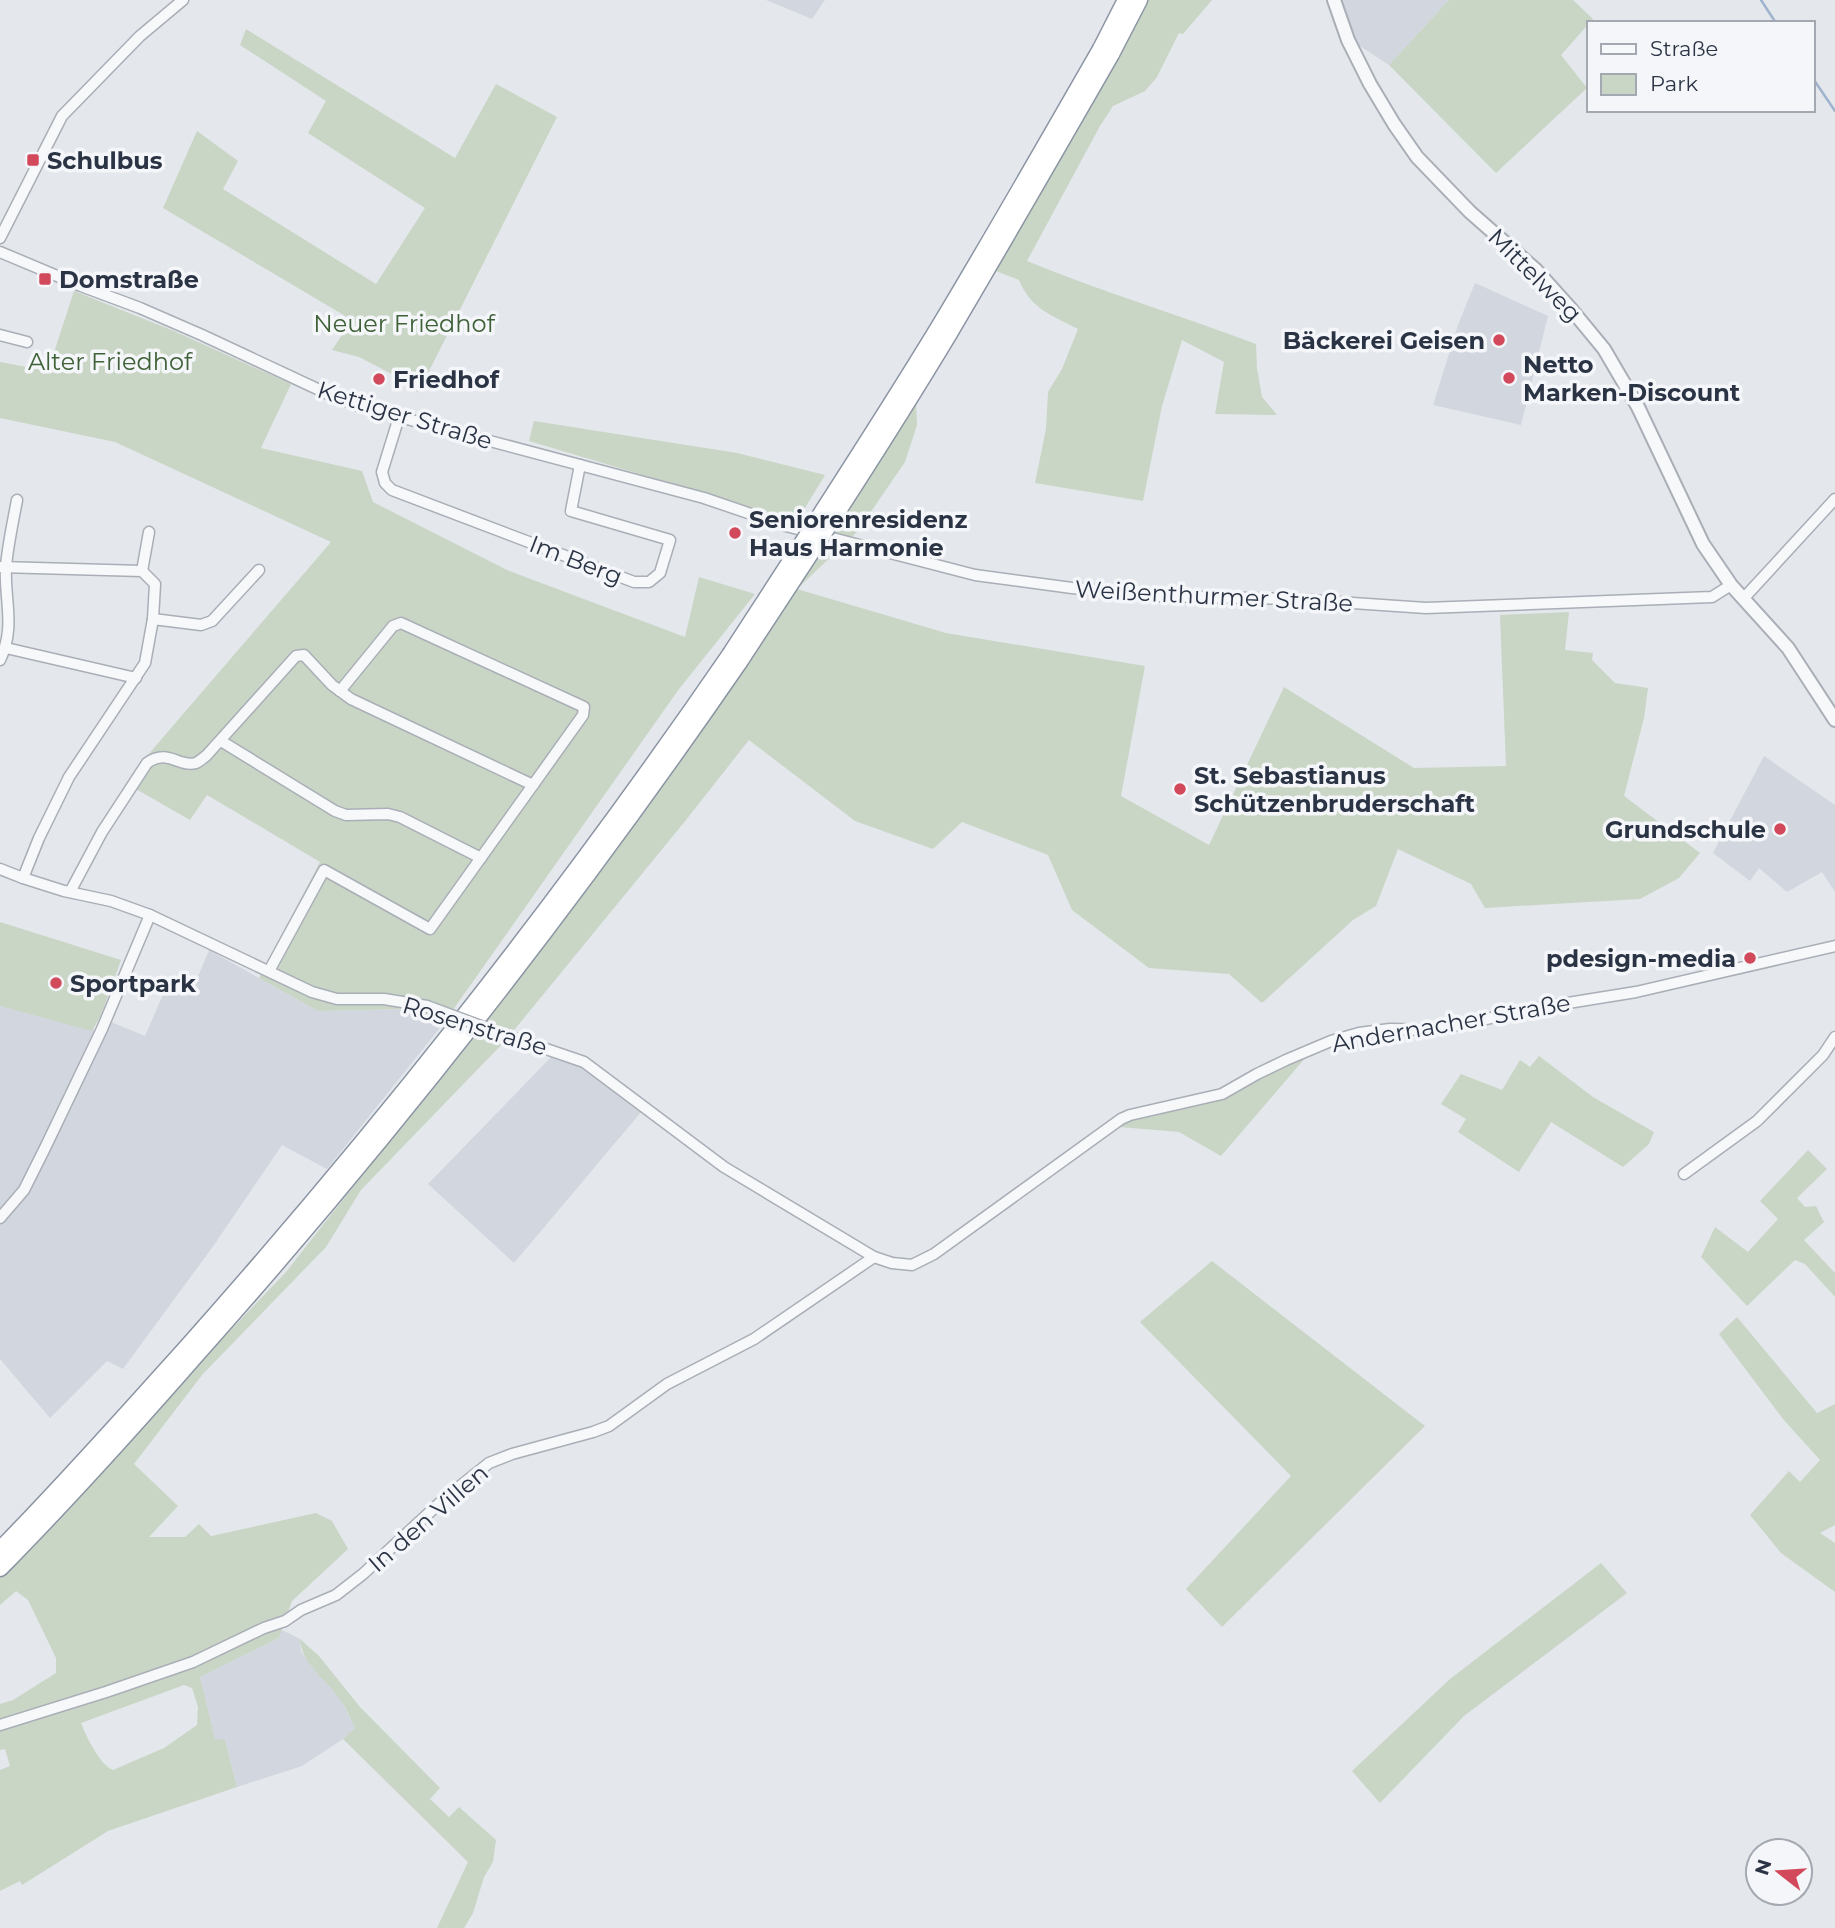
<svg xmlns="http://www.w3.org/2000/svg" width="1835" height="1928" viewBox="0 0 1835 1928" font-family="Montserrat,sans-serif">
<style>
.built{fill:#d2d6de}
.green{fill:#c9d6c5;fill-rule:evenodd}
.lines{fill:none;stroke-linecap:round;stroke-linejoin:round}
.stream{stroke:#9fb4cc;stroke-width:2.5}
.minor-casing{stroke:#a9aeb7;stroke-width:13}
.tertiary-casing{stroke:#a9aeb7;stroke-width:16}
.trunk-casing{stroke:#8b94a3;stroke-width:19}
.minor{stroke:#f7f8fa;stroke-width:10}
.tertiary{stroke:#f7f8fa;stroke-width:12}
.trunk{stroke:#fff;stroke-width:16}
.minor-bridge-casing{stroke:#a9aeb7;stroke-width:13;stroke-linecap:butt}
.trunk-bridge-casing{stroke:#8b94a3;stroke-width:19;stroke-linecap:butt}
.minor-bridge{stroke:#f7f8fa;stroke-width:10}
.trunk-bridge{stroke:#fff;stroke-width:16}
.poi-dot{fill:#d1495b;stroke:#f4f6f9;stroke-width:2.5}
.labels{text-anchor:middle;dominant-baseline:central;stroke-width:7;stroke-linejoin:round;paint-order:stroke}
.poi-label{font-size:24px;font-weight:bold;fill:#2b3445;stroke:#f4f6f9;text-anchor:start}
.street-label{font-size:24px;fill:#2b3445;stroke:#f4f6f9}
.park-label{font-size:24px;fill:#3f6138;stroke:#f4f6f9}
</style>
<rect width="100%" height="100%" fill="#e4e7ec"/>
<g class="built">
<polygon points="766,0 825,0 812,19"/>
<polygon points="1341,0 1449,0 1389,65 1357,44"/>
<polygon points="1475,283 1548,316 1521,425 1433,405 1458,325"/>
<polygon points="1764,756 1835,805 1835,892 1822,872 1787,892 1759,868 1750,881 1713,853"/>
<polygon points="209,950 318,1011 406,1009 443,1024 327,1169 282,1145 214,1245 123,1369 107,1361 50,1418 0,1359 0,1006 106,1033 111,1022 145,1036 168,983 192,991"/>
<polygon points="554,1054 583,1066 642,1111 514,1263 428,1184"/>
<polygon points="282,1630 300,1639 301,1651 311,1666 340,1698 355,1728 343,1739 302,1766 237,1787 225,1740 215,1740 200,1677 279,1638"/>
</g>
<g class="green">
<path d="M1147 0H1212L1183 34 1179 33 1157 77 1145 91 1113 106 1100 126 1027 261C1102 292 1180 315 1256 344L1257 368 1262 397 1277 415 1215 414 1224 362 1182 340 1162 406 1143 501 1035 483 1046 429 1048 392 1062 369 1078 329C1051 315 1031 309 1019 280L993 270 1117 58Z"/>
<polygon points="1449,0 1573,0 1593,19 1561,55 1587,88 1496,173 1389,65"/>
<polygon points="246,29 455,158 496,84 557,117 418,393 411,384 359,357 332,350 352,320 163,208 197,131 238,161 223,189 376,284 425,208 308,133 326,101 240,45"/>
<polygon points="74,291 174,331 291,384 261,448 362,471 373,502 507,570 685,637 699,577 755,594 679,689 443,1024 406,1009 318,1011 259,978 320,862 207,795 190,820 129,785 147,756 331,542 115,442 0,418 0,362 48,371"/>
<path d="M916 403 917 425 905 462 857 532 797 589 946 633 1145 666 1121 796 1209 845 1284 687 1414 768 1506 766 1500 615 1569 612 1565 650 1593 653 1592 660 1615 683 1648 688 1644 718 1624 796 1700 853 1679 878 1640 899 1485 908 1471 884 1398 849 1376 906 1353 920 1262 1003 1229 974 1149 968 1072 910 1048 855 962 822 933 849 855 821 749 740 686 820 506 1040 361 1190 326 1247 202 1375 134 1464 178 1506 149 1537H185L199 1524 211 1536 316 1513 332 1521 348 1549 292 1601 279 1638 200 1677 215 1739 225 1740 237 1787 108 1831 22 1885 20 1881 0 1891V1770L10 1766 5 1749 0 1750V1704L13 1700 56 1673V1658L28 1600 16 1591 0 1605V1572L286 1272 554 931 696 738 796 589ZM184 1685 192 1688 198 1707 197 1725 164 1748 113 1770C100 1765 86 1736 81 1723Z"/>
<polygon points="534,421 737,453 825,475 797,521 529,441"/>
<polygon points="0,922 121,960 101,1015 92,1031 0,1006"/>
<polygon points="1307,1056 1221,1156 1179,1132 1120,1127 1133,1117 1224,1097"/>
<polygon points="1539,1056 1593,1097 1654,1132 1649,1144 1623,1167 1551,1122 1519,1172 1458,1132 1466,1119 1441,1104 1461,1074 1502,1090 1520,1060 1530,1067"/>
<polygon points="1808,1150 1827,1169 1797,1198 1805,1207 1816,1206 1824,1222 1804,1240 1835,1273 1835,1297 1805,1264 1795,1260 1747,1306 1701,1257 1715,1227 1748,1252 1778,1219 1760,1201"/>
<polygon points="1212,1261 1425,1426 1222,1627 1186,1589 1291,1476 1140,1322"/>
<polygon points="1737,1317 1817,1413 1835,1404 1835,1525 1820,1533 1835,1543 1835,1592 1781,1553 1750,1515 1789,1471 1800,1482 1820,1460 1783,1419 1719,1334"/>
<polygon points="1601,1563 1627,1593 1464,1716 1380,1803 1352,1771 1450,1679"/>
<path d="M300 1639 319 1656 360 1707 440 1788 430 1799 449 1817 459 1807 496 1840 493 1862 484 1877 473 1913 464 1928H437L468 1862 343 1739 355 1728C350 1718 346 1707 339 1698 325 1678 302 1665 300 1639Z"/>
</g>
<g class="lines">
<g class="stream">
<polyline points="1761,0 1776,23"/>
<polyline points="1812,77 1835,111"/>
</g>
<g class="minor-casing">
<g id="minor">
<polyline points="0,238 62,116 140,36 183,0"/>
<polyline points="0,252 81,286 140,308 202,335 328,394 362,407 704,498 786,526 975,575 1072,588 1159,596 1294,599 1426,608 1712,597 1731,585"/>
<polyline points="0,335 27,342"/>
<polyline points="399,417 382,472 385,483 392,490 634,582 649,582 660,573 670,540 571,511 580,465"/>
<polyline points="0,567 142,571 155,584 153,619"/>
<polyline points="142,571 149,532"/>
<polyline points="1743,599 1835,499"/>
<polyline points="6,648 136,678"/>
<path d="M0 660C16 627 4 599 6 566 8 544 13 522 17 500"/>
<polyline points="340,691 393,626 401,623 584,707 583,715 533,785"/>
<polyline points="221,741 335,811 346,815 388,814 400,817 481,858"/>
<polyline points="0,869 23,878 64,891 111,901 150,915 312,992 337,999 384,999 427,1006"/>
<polyline points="23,878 39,838 69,777 145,663 153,619 201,625 212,621 259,570"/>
<path d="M70 892 102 832 147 763C168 748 179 768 196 763 200 761 203 758 206 756L296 656 304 655 332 685 351 699 533 785 430 929 324 870 269 971"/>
<polyline points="508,1036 584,1062 724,1167 874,1257 892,1263 912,1265 934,1254 1121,1119 1130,1115 1222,1094 1257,1074 1286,1060 1331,1041 1359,1033 1390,1029 1434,1030 1543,1007 1636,992 1835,946"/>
<polyline points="1684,1174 1757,1121 1823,1055 1835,1037"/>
<polyline points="0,1218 24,1190 45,1148 102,1029 150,915"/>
<polyline points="0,1725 106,1692 193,1662 264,1628 285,1621 301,1610 336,1595 363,1574 444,1499 489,1463 512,1454 593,1432 609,1426 667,1384 754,1339 874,1257"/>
</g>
</g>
<g class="tertiary-casing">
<polyline id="tertiary" points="1334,0 1348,40 1370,84 1394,124 1417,157 1470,212 1536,270 1571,309 1604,349 1638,407 1703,544 1731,585 1788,648 1835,720"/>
</g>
<g class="trunk-casing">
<g id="trunk">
<polyline points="1101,49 1126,0"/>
<polyline points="1111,54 1139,0"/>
<path d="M0 1550C65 1484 127 1414 189 1345 383 1127 564 897 730 655"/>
<path d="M0 1568C68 1499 132 1428 195 1356 391 1136 572 905 739 662"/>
</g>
</g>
<use href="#minor" class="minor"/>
<use href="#tertiary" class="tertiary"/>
<use href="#trunk" class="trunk"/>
<g class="minor-bridge-casing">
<polyline id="minor-bridge" points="427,1006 508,1036"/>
</g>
<g class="trunk-bridge-casing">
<g id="trunk-bridge">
<path d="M730 655C800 547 871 439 938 329 994 236 1047 143 1101 49"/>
<path d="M739 662C810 554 881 446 948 335 1003 242 1057 148 1111 54"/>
</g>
</g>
<use href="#minor-bridge" class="minor-bridge"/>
<use href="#trunk-bridge" class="trunk-bridge"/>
</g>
<g class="poi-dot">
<rect x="26" y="153" width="14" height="14" rx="3.5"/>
<rect x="38" y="272" width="14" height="14" rx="3.5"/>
<circle cx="1499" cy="340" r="7"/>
<circle cx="1509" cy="378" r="7"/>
<circle cx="379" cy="379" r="7"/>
<circle cx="735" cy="533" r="7"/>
<circle cx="1180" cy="789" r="7"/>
<circle cx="1780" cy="829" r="7"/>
<circle cx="1750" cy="958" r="7"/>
<circle cx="56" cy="983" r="7"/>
</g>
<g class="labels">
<g class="poi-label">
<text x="47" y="160">Schulbus</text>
<text x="59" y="279">Domstraße</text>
<text x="1485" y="340" text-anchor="end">Bäckerei Geisen</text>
<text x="1523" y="364">Netto<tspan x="1523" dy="28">Marken-Discount</tspan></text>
<text x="393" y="379">Friedhof</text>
<text x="749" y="519">Seniorenresidenz<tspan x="749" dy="28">Haus Harmonie</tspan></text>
<text x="1194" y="775">St. Sebastianus<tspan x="1194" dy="28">Schützenbruderschaft</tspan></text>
<text x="1766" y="829" text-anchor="end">Grundschule</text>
<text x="1736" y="958" text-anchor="end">pdesign-media</text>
<text x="70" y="983">Sportpark</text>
</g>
<g class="street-label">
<text transform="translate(1535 275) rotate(45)">Mittelweg</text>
<text transform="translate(405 415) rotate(17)">Kettiger Straße</text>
<text transform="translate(576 560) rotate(21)">Im Berg</text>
<text transform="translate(1214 596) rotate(3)">Weißenthurmer Straße</text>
<text transform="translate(1451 1023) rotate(-10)">Andernacher Straße</text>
<text transform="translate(475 1026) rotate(17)">Rosenstraße</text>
<text transform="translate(428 1518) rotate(-41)">In den Villen</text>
</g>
<g class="park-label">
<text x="404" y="323">Neuer Friedhof</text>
<text x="110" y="361">Alter Friedhof</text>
</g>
</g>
<rect x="1587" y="21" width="228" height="91" fill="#f4f6f9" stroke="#a4a8b1" stroke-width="2"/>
<rect x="1601" y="44" width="35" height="10" fill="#f7f8fa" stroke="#a4a8b1" stroke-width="2"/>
<text x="1650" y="56" font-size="21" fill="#2b3445">Straße</text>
<rect x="1601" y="74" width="35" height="21" fill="#c9d6c5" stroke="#a4a8b1" stroke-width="2"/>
<text x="1650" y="91" font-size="21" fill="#2b3445">Park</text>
<g transform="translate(1779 1872) rotate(287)"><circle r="33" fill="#f4f6f9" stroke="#a4a8b1" stroke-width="2"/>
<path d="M0-5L12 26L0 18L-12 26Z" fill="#d1495b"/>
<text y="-10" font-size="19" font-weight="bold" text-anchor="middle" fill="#2b3445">N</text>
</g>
</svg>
